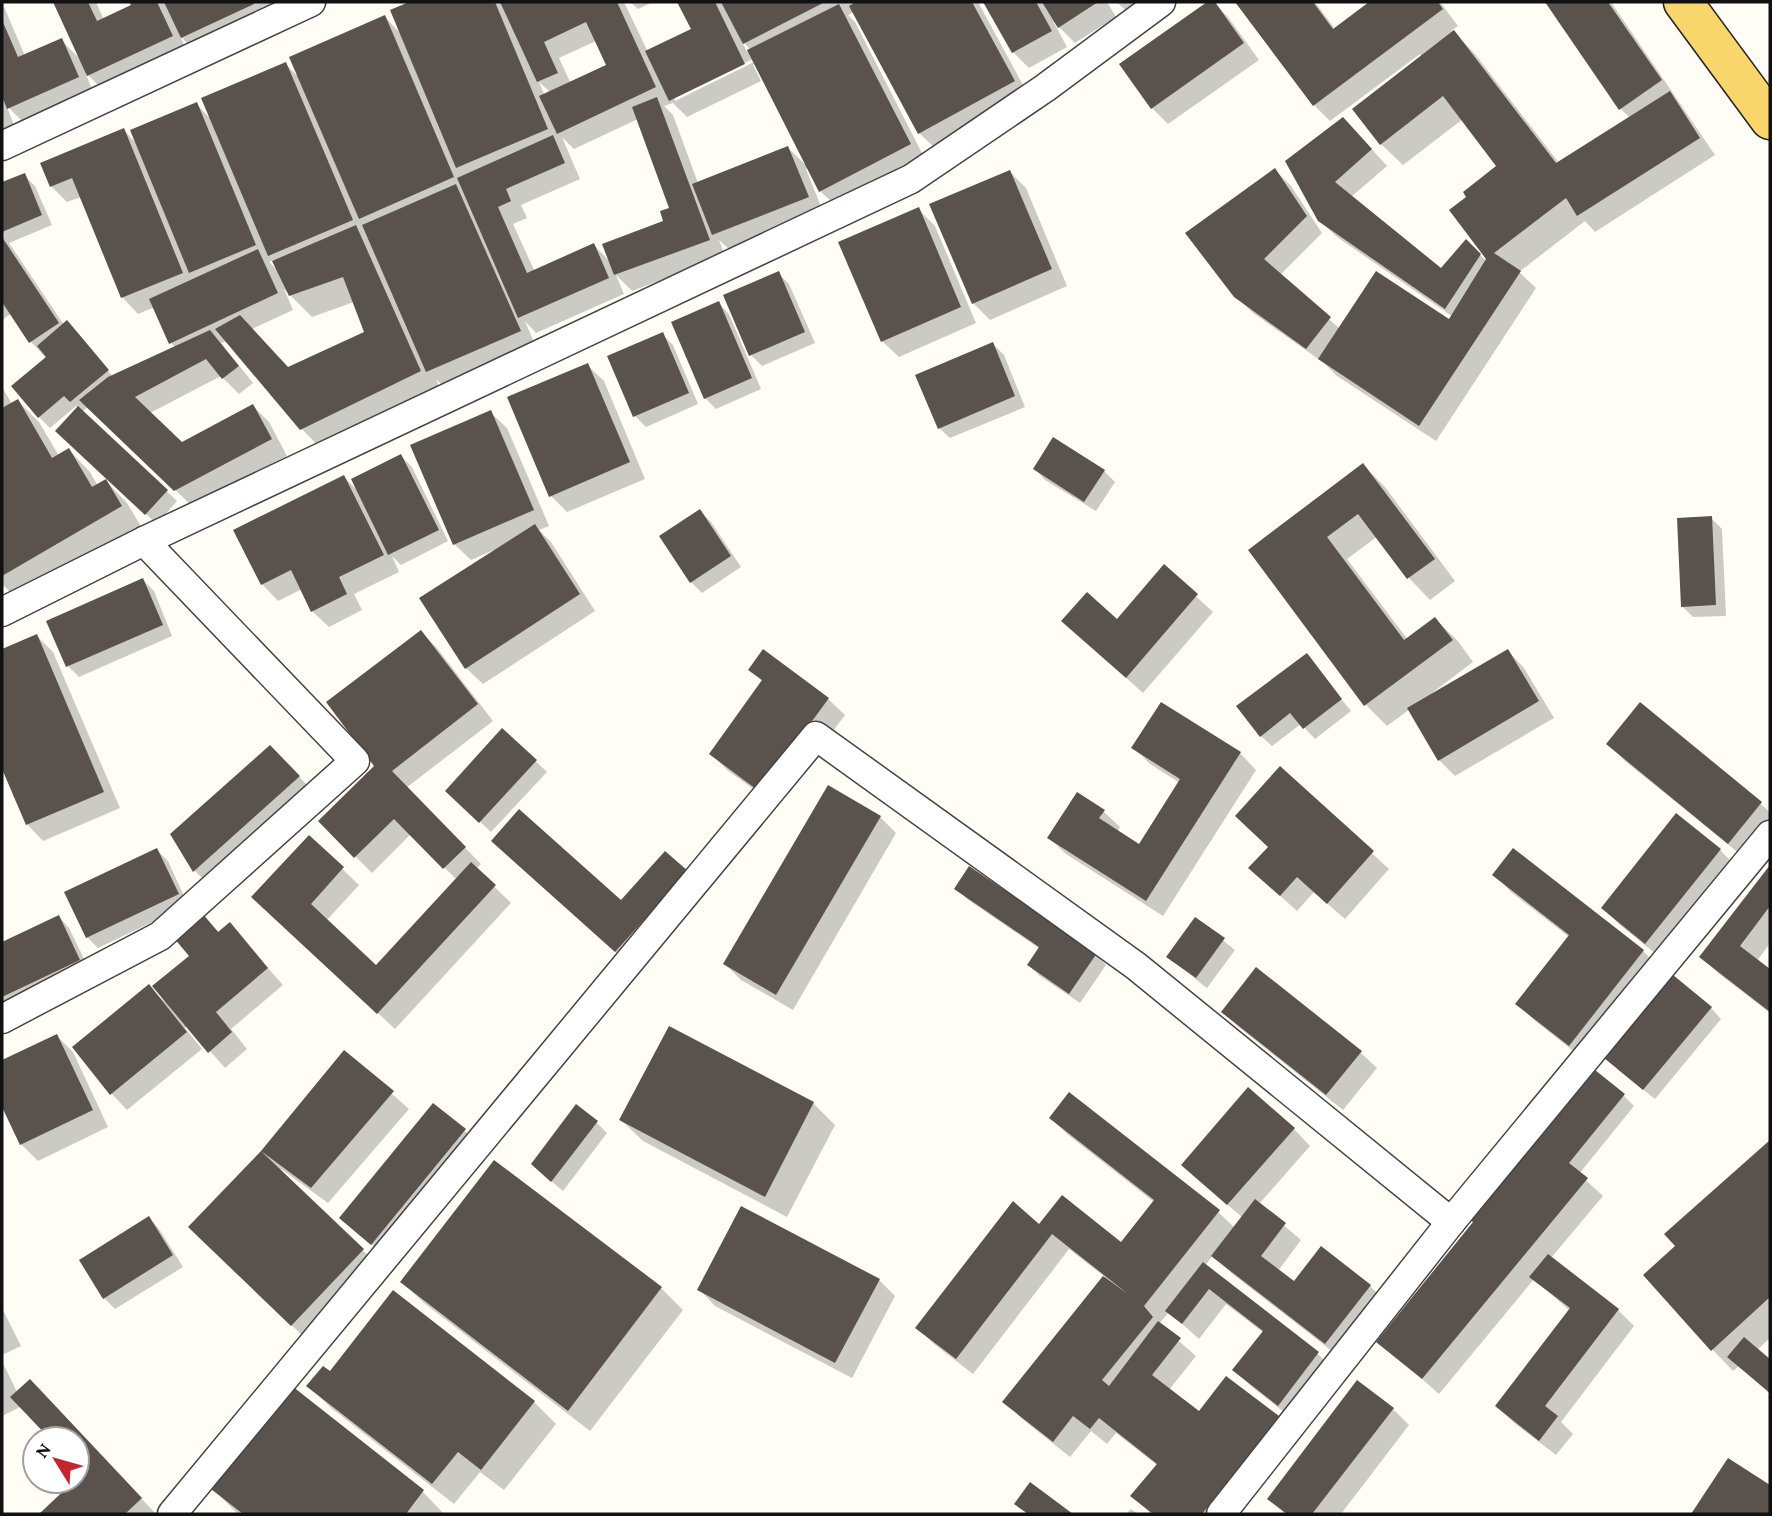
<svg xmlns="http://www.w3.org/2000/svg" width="1772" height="1516" viewBox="0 0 1772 1516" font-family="'Crimson Pro',serif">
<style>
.shadow{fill:#0003;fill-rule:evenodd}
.building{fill:#5a524d}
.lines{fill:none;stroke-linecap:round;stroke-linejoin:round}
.minor-casing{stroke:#444;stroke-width:31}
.primary-casing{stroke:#222;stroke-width:41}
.minor{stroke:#fff;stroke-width:28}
.primary{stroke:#f9d66b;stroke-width:38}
</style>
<rect width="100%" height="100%" fill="#fffdf5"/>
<g class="shadow">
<polygon points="2,2 25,56 61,40 80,59 55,2 96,2 104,20 133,6 131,2 317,2 277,20 262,6 269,21 198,54 180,36 188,53 104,91 85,72 94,94 25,124 6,105 15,127 2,133"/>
<path d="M413 2H624L648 52 693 30 679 2H978L1030 98 936 149 919 133 854 12 848 15 855 22 926 161 837 207 820 191 809 168 806 169 824 214 730 250 719 240 725 256 632 291 616 275 624 294 536 333 525 321 536 347 444 387 436 379 442 393 323 451 302 429 227 341 221 343 253 383 239 394 221 376 150 413 181 444 253 406 269 422 287 456 192 506 88 407 82 412 177 501 157 524 68 442 78 408 76 406 50 428 39 417 47 359 31 342 12 313 2 320V184L24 175 35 186 52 225 9 243 64 325 78 333 113 377 176 348 171 343 155 307 138 314 122 297 81 197 67 202 51 186 124 130 137 144 196 104 212 120 285 64 299 77 385 17 402 35 392 11ZM741 40 751 50 747 52ZM596 41 608 66 571 84 559 58ZM753 59 754 62 675 101V97ZM756 64 808 167 788 148 698 183 673 115 664 106 673 103 687 117 761 81 753 65ZM539 82 551 93 545 96ZM638 119 672 209 665 222 611 263 594 245 535 272 513 224 527 218 521 205 580 179 562 137 574 149ZM274 260 279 271V272L269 262ZM284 289 312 317 354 302 366 332 289 369 252 329 293 310Z"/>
<polygon points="630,2 653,2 638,9"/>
<polygon points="985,2 1107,2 1116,17 1075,43 1053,21 1067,47 1029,68 1013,52"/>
<polygon points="1117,2 1137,2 1125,10"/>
<polygon points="1210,2 1213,2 1228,17 1259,60 1168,124 1152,108 1121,64"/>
<polygon points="1237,2 1315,2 1335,29 1372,2 1440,2 1458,26 1452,30 1475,54 1559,163 1630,118 1621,109 1547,2 1611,2 1715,155 1595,232 1585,221 1519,272 1536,288 1436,441 1337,376 1324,363 1253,313 1236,296 1275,170 1291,186 1322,233 1280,275 1340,329 1450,322 1453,317 1337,237 1319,220 1287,162 1359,135 1387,166 1351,197 1442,270 1466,241 1487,262 1489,259 1469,197 1499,166 1463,119 1403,165 1381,144 1422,57 1420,54 1330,121 1314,105"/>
<polygon points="1010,172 1026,188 1067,286 990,320 973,303"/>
<polygon points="918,209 935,226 976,323 899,357 882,341"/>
<polygon points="778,273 789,284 815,343 762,366 751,355 725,295"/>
<polygon points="718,303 729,314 761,389 716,409 705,398"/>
<polygon points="662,334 673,345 698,404 646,427 635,416 609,357"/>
<polygon points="993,344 1004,355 1025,407 950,438 939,428"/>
<polygon points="587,365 604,381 645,479 567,512 551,496"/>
<polygon points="2,387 12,404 18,401 39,422 59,456 69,450 90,472 98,486 106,481 127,503 142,528 18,600 2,584"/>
<polygon points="490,412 507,428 549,526 539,530 551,542 595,611 483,684 466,668 495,552 494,550 471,560 454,544"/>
<polygon points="401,456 412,467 448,541 401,565 392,556 399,572 354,594 362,610 329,627 312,611 302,589 278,601 262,584 344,477 358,491"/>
<polygon points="1363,465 1385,487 1455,581 1430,600 1409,578 1378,536 1347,559 1408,640 1435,619 1457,640 1473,662 1432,693 1433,695 1508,651 1524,668 1554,718 1455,776 1439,760 1410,709 1387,726 1366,705 1250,550"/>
<polygon points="1035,469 1104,471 1115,482 1096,511 1045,480"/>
<polygon points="700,511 711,522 741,567 702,593 691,582 662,537"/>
<polygon points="1711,518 1722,529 1726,616 1693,617 1682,606"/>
<polygon points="1164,567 1213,612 1143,693 1063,621 1117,621"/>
<polygon points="143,580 154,591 172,636 79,677 68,666"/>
<polygon points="421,632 437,648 493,721 406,788 481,864 476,869 511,903 395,1029 270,913 309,837 359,885 326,921 376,967 457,880 411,834 372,873 320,821 377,766"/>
<polygon points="37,636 53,652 120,808 43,841 27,824 2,765 2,651"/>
<polygon points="764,652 828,699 845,715 777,806 727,770 711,753 763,682 750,669"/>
<polygon points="1306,655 1351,711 1315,739 1301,724 1272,746 1261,736"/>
<polygon points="1641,705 1770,812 1770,829 1746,859 1625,761 1609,744"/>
<polygon points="503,730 547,772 491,832 458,801"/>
<polygon points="270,747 315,793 211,887 195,871 172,834"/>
<polygon points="1134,748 1240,753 1256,770 1163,916 1066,854 1049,838 1103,811 1120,827 1117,832 1140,846 1180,783 1150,764"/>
<polygon points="1280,769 1389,869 1345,919 1314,892 1297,911 1267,884"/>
<polygon points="880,817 896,833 793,1010 741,980 725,964"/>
<polygon points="157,850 168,861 188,905 98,948 87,937"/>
<polygon points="1720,850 1736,866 1662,959 1619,924 1603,908"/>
<polygon points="510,857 621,903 687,872 632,967"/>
<polygon points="1770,869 1770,943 1757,961 1770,971 1770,1013 1718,973 1702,957"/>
<polygon points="1495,875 1643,951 1659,967 1586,1061 1534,1020 1518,1004 1569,937 1511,892"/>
<polygon points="956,888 1096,954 1106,965 1080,1003 1040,976 1029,965 1040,949 967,899"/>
<polygon points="203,916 220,933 230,925 283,985 231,1029 247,1049 225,1068 188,1026 185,1028 202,1049 127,1110 111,1093 149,987 164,1001 166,1000 191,956"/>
<polygon points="59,917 69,928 90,971 2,1012 2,944"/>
<polygon points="1196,919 1235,950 1207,988 1168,957"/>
<polygon points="1711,1008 1721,1019 1655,1099 1617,1069"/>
<polygon points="1223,1012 1360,1052 1377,1068 1343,1110 1240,1028"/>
<polygon points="57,1036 73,1052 108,1127 38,1161 21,1144 2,1103 2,1062"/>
<polygon points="345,1052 409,1109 328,1203 281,1169 280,1171 379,1266 308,1341 190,1227 262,1152"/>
<polygon points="1624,1096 1634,1106 1579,1174 1603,1196 1551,1258 1618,1310 1634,1326 1561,1422 1573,1434 1556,1455 1513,1422 1497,1406 1570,1311 1534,1279 1439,1394 1379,1341 1545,1146"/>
<polygon points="813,1103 835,1125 787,1217 643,1141 621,1120"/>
<polygon points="1051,1118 1218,1212 1235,1228 1243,1218 1200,1181 1294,1129 1310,1146 1259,1204 1301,1240 1278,1271 1294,1283 1370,1286 1386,1302 1342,1359 1230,1272 1213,1255 1205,1266 1318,1354 1334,1370 1295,1421 1251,1386 1234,1370 1264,1333 1226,1304 1199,1339 1169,1312 1159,1324 1196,1356 1169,1390 1200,1413 1277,1417 1294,1433 1230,1514 1151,1514 1133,1496 1157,1465 1116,1433 1107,1444 1091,1431 1070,1457 1021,1418 1005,1401 1105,1277 1069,1249 973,1374 934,1344 917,1328 1040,1226 1121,1244 1154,1202 1067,1134"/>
<polygon points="596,1122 607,1133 563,1191 544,1175"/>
<polygon points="465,1131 481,1147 389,1260 341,1217"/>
<polygon points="1770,1143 1770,1338 1757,1350 1770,1361 1770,1394 1739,1366 1733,1371 1712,1349 1677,1246 1667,1235"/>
<polygon points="494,1162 661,1288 683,1310 590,1431 424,1303 402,1282"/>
<polygon points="149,1218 159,1229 183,1267 115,1309 104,1298 81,1261"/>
<polygon points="879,1280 895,1296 852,1378 715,1306 699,1289"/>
<polygon points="394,1293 534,1402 556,1424 504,1490 480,1472 454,1504 330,1407 309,1386 330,1374"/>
<polygon points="2,1308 21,1346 2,1355"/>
<polygon points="2,1361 17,1392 46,1397 156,1514 41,1514 85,1473 77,1465 77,1439 53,1439 22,1406 2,1416"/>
<polygon points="293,1389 423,1492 444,1514 239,1514 235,1511 213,1489"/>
<polygon points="1393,1409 1409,1425 1341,1514 1285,1514 1269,1498"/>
<polygon points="1729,1460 1770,1487 1770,1514 1694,1514"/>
<polygon points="1131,1509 1138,1514 1126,1514"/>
</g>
<g class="building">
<polygon points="53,2 88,2 97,21 131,5 129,2 157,2 173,36 87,76"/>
<polygon points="164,2 253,2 254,4 181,38"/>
<polygon points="409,2 495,2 548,129 456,168 390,10"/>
<polygon points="500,2 617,2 656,87 557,134 539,96 606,65 586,22 544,42 558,73 537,82"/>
<polygon points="677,2 715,2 745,64 669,101 645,51 691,29"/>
<polygon points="721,2 825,2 743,44"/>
<polygon points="856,2 972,2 1015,81 918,134 849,6"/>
<polygon points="983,2 1036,2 1052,31 1012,53"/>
<polygon points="1042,2 1098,2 1058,28"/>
<polygon points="1207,2 1215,2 1244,43 1151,109 1119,64"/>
<polygon points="1235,2 1313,2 1333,29 1369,2 1438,2 1443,9 1313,106"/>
<polygon points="1545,2 1608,2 1662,80 1619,110"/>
<polygon points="839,4 911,144 819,192 747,50"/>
<polygon points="385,15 454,177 359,219 289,57"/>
<polygon points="2,20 18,57 62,38 79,77 7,109 2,96"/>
<polygon points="1454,30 1556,163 1670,91 1700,138 1577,216 1566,198 1494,253 1521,271 1419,426 1318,359 1376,271 1449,319 1486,259 1449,210 1466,197 1463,192 1496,166 1443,96 1380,145 1352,109"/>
<polygon points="286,62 353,220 268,256 201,98"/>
<polygon points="657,97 710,240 614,275 602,244 663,221 660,211 669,208 632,107"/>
<polygon points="197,102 256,245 189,273 130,130"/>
<polygon points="1343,117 1372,149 1335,182 1441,268 1466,239 1481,254 1445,309 1318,221 1285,161"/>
<polygon points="124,128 183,273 121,298 72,178 50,187 40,163"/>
<polygon points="553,135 565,163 506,189 511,201 498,207 527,273 594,243 609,278 518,318 457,178"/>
<polygon points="788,146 809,197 712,235 692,184"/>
<polygon points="1275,168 1307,216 1264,259 1331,317 1306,349 1234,297 1185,233"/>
<polygon points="1010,170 1052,269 972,304 929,204"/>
<polygon points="25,173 42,215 2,232 2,182"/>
<polygon points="456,184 521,331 426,372 362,225"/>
<polygon points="919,207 961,307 881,342 838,242"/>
<polygon points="356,225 421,371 300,430 215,329 240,315 288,367 364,332 343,277 289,296 272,261"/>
<polygon points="2,237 59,323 29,343 2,302"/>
<polygon points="258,249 278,293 169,344 149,299"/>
<polygon points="779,271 805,332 749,356 723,295"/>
<polygon points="719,301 752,378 704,399 671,322"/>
<polygon points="67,320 109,370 70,402 64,396 38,418 11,386 46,357 37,346"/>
<polygon points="210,330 239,366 222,379 206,359 135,397 182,442 253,404 272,439 174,491 79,400 108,377"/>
<polygon points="663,332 689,393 633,417 607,356"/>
<polygon points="993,342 1015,396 938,429 915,375"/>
<polygon points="588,363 630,462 549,497 507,397"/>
<polygon points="18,399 52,458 69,448 92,487 106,479 122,506 2,576 2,408"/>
<polygon points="78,406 168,490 145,515 55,431"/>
<polygon points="491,410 534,510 453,545 410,445"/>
<polygon points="1053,437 1105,470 1084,502 1033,469"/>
<polygon points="401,454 439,530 388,555 351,479"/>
<polygon points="1363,463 1435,559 1407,579 1358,514 1327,537 1404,640 1435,617 1453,640 1364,706 1248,550"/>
<polygon points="344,475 384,555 339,577 347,594 311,612 291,570 261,585 233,530"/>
<polygon points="700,509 731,556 690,583 659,536"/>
<polygon points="1712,516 1716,605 1681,607 1677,518"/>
<polygon points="535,524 580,594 465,669 419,598"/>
<polygon points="1164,564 1198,594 1126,678 1061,621 1087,592 1117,619"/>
<polygon points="143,578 163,625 66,667 46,621"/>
<polygon points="421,630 478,704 392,771 466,847 443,869 394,819 354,858 318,821 374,766 326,702"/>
<polygon points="37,634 104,792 26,825 2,769 2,649"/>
<polygon points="763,649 829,698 760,792 709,754 762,680 748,670"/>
<polygon points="1508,649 1539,701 1438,761 1407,708"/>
<polygon points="1307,653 1342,699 1303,729 1290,713 1260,737 1236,706"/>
<polygon points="1161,702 1241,752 1146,901 1047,838 1077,792 1105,810 1099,818 1139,844 1180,779 1131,748"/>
<polygon points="1640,702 1762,802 1728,844 1606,744"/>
<polygon points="502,728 537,760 479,823 445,791"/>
<polygon points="270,745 300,776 193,872 170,834"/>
<polygon points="1280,766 1374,851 1327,904 1297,877 1280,896 1248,868 1268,847 1235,816"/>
<polygon points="828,785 881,816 776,995 723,964"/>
<polygon points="519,809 621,900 665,851 688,871 615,952 491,841"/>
<polygon points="1676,813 1721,849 1645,944 1601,908"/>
<polygon points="309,835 344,867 311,904 376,965 471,862 496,885 377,1014 251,897"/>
<polygon points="157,848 179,894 86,938 64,892"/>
<polygon points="1513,848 1644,950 1569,1046 1515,1004 1569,935 1492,875"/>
<polygon points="1770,865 1770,906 1740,946 1770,969 1770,1012 1699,957"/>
<polygon points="969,866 1097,953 1069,994 1027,965 1039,947 954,889"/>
<polygon points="203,914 218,932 230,922 268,968 216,1012 232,1032 208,1053 152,986 189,956 174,938"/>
<polygon points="59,915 80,960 2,997 2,942"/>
<polygon points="1195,917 1225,938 1196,978 1166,957"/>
<polygon points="1256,967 1362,1051 1326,1095 1221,1012"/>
<polygon points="1673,975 1712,1007 1643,1090 1604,1058"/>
<polygon points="149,984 187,1032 110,1095 72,1047"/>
<polygon points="669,1026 814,1102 765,1197 619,1120"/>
<polygon points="57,1034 93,1110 20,1145 2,1107 2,1060"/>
<polygon points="344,1050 394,1091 311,1188 261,1151 364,1249 291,1326 188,1227 261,1151"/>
<polygon points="1595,1070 1625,1094 1569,1163 1588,1178 1422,1379 1376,1342 1473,1222 1468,1218 1535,1135 1539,1139"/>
<polygon points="1248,1087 1295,1128 1227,1205 1181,1165"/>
<polygon points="1069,1092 1220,1210 1144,1306 1153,1317 1102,1380 1109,1386 1158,1321 1181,1338 1152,1375 1199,1411 1226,1376 1279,1416 1202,1514 1153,1514 1130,1496 1157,1464 1099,1418 1090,1429 1073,1416 1053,1442 1002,1402 1103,1276 1128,1294 1052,1234 956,1359 915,1328 1013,1201 1039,1224 1062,1195 1121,1242 1154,1200 1049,1118"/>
<polygon points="433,1103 466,1129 371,1245 339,1218"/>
<polygon points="576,1104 598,1121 551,1182 531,1164"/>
<polygon points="1770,1140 1770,1297 1711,1351 1643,1275 1675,1246 1664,1234"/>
<polygon points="494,1160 662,1287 568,1411 400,1282"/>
<polygon points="1255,1199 1286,1223 1261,1256 1294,1281 1321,1246 1371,1285 1325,1344 1211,1256"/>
<polygon points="741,1206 880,1279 835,1363 697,1290"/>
<polygon points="149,1216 173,1255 103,1299 79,1260"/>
<polygon points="1548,1254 1619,1309 1545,1406 1558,1416 1539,1441 1495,1406 1570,1308 1529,1277"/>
<polygon points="1203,1262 1319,1352 1278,1406 1232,1370 1263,1331 1209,1289 1182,1324 1165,1311"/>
<polygon points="393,1290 535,1401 481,1470 458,1452 432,1484 306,1386 323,1366 330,1371"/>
<polygon points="1744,1337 1770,1359 1770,1393 1727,1357"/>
<polygon points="30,1379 142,1498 125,1514 39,1514 74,1481 77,1481 82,1473 77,1467 77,1439 50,1439 10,1397"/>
<polygon points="1357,1380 1394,1408 1312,1514 1287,1514 1267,1499"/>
<polygon points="292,1386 424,1490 406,1514 243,1514 211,1489"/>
<polygon points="1728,1458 1770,1485 1770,1514 1691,1514"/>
<polygon points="1030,1482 1073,1514 1028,1514 1014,1504"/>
</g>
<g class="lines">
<g class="minor-casing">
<g id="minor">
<polyline points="2,146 311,2"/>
<polyline points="2,612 144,541 911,179 1045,88 1161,2"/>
<polyline points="2,1019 160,936 355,761 144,541"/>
<polyline points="172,1514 816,736 1136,966 1451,1222"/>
<polyline points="1221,1514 1451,1222 1770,835"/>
</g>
</g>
<g class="primary-casing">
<polyline id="primary" points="1683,2 1770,120"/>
</g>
<use href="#minor" class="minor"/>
<use href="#primary" class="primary"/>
</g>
<rect width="1772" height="1516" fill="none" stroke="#111111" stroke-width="7"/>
<g transform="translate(56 1460) rotate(307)"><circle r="33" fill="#ffffff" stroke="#a0a0a0" stroke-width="2"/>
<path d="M0-5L12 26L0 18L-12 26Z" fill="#c4262e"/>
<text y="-10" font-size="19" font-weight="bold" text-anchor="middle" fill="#111111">N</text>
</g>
</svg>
